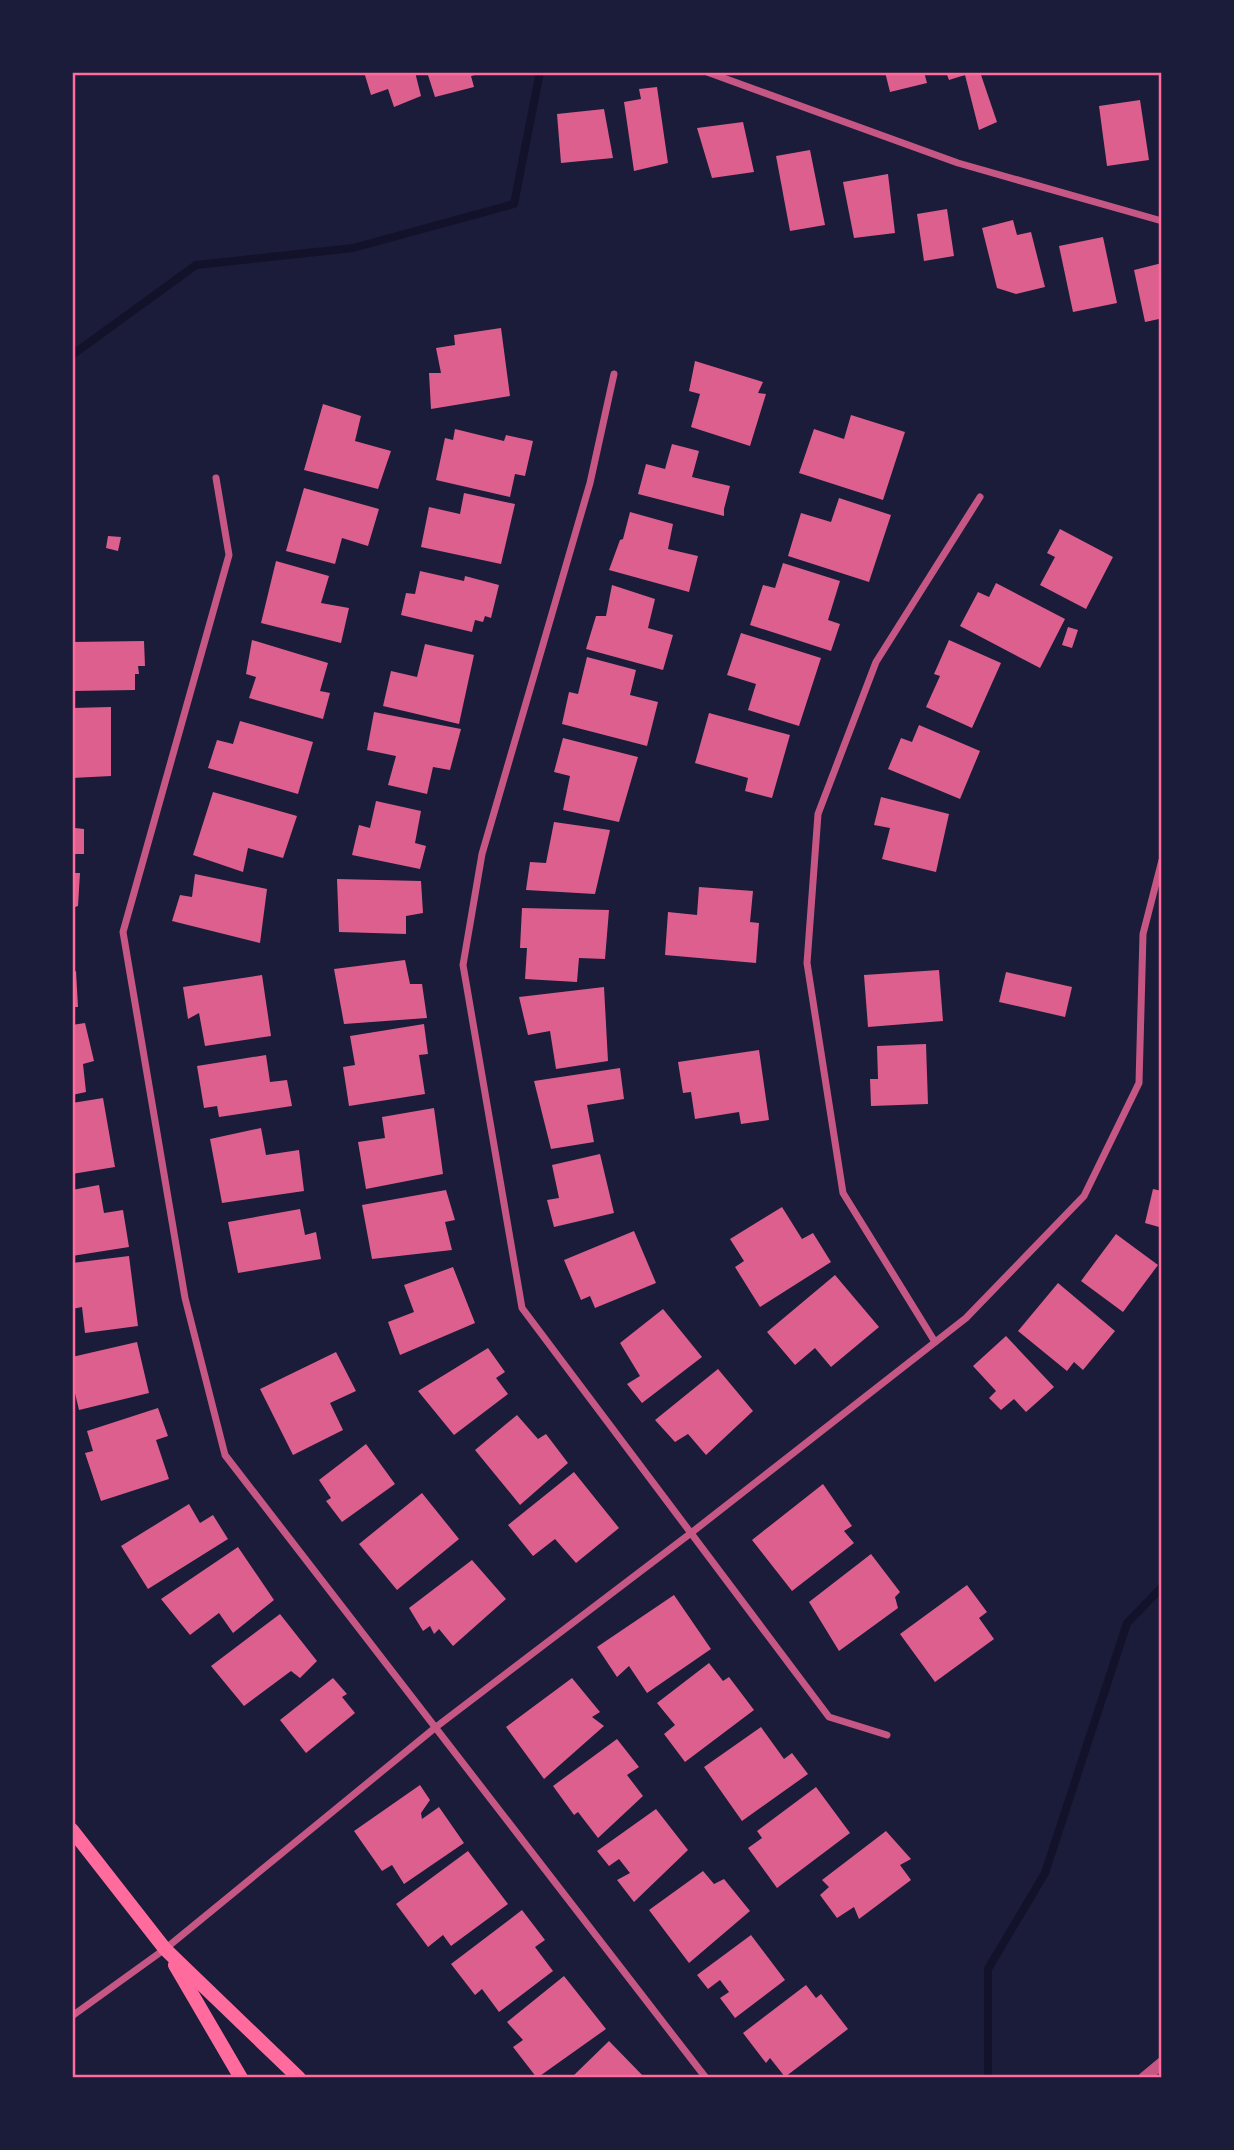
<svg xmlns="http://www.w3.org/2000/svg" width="1234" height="2150" viewBox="0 0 1234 2150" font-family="Commissioner,sans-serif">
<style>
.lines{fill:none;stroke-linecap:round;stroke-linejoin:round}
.stream{stroke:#12122b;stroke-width:8}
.building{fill:#dd5f8e}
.minor{stroke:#c65784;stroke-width:7}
.tertiary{stroke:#c65784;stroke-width:12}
.secondary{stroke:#ff6b9d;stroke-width:14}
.neatline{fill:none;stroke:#ff6b9d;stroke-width:2.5}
</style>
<rect width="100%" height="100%" fill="#1b1b3a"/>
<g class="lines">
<g class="stream">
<polyline points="72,355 196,265 353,248 514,204 540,72"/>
<polyline points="988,2078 988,1969 1045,1873 1127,1623 1162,1587"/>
</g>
</g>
<g class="building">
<polygon points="364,72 415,72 421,96 394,107 388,89 371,95"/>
<polygon points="427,72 482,72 482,73 471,76 474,87 435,97"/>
<polygon points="885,72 924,72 927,83 890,92"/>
<polygon points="946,72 980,72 997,122 979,130 965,75 949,80"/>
<polygon points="657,87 668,163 634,171 624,102 641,99 639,89"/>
<polygon points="1140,100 1149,160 1107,166 1099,106"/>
<polygon points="604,109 613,158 561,163 557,114"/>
<polygon points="743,122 754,172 712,178 697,128"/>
<polygon points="810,150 825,225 790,231 776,156"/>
<polygon points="888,174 895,233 854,238 843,182"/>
<polygon points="947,209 954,256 924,261 917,214"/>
<polygon points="1013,220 1017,235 1031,232 1045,287 1016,294 997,288 982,228"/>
<polygon points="1103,237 1117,303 1073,312 1059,246"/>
<polygon points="1162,263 1162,328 1161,328 1159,319 1145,322 1134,270"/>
<polygon points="501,328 510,396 431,409 429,373 441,373 436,348 455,345 454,335"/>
<polygon points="695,361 763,382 758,393 766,394 750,446 691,427 700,394 689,391"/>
<polygon points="323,404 361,416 355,441 391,451 378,489 304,470"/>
<polygon points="851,415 905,432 883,500 799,473 814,429 844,439"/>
<polygon points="455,429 504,441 506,435 533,441 525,476 515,474 510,497 436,480 445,438 453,440"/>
<polygon points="672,444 699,451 692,477 730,486 724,509 724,516 638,494 646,464 665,469"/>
<polygon points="304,488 379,509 368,546 342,538 335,564 286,551"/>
<polygon points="464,493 515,504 501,564 421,547 429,507 460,514"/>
<polygon points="839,498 891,515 869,582 788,556 801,513 831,522"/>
<polygon points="630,512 673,524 668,549 698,556 689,592 609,570 620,540 623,539"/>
<polygon points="1060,529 1113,557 1086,609 1040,585 1055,557 1047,553"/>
<polygon points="108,536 121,537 118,551 106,548"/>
<polygon points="276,561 329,576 321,603 349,608 341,643 261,623"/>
<polygon points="783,563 840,581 828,620 840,624 831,651 750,625 763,585 775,588"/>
<polygon points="420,571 464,581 465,576 499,585 491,618 485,616 483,622 475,620 472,632 401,615 406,593 415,594"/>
<polygon points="996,583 1065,619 1040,668 960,626 978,592 989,597"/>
<polygon points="612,585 655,599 648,628 673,635 663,670 586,649 596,616 606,616"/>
<polygon points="1068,627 1078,630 1072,648 1062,645"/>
<polygon points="741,633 821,658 799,726 748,710 756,684 727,675"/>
<polygon points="252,640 328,663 320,691 330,693 323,719 249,698 256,677 246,674"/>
<polygon points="949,640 1001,663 972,728 926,707 940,676 934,674"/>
<polygon points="144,641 145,666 138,666 139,674 135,674 135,690 72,691 72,642"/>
<polygon points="425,644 474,655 459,724 383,706 391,671 417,677"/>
<polygon points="587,657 636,670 630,695 658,702 647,746 562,724 569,692 578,694"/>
<polygon points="111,707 111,776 72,778 72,708"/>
<polygon points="374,712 461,729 450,770 433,767 427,794 388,785 396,756 367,750"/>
<polygon points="709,713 790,735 772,798 745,791 748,778 695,763"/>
<polygon points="240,721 313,742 298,794 208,768 217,740 233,744"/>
<polygon points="919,725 980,751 960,799 888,769 901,738 912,742"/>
<polygon points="563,738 638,757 619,822 563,810 570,776 554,772"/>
<polygon points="213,792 297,816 283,858 248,848 243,872 193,855"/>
<polygon points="72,795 75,795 75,828 84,829 84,854 72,854"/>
<polygon points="881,797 949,814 936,872 882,859 890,828 874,825"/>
<polygon points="376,801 421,811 415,843 426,846 420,869 352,855 359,825 370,828"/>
<polygon points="554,822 610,830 595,894 526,890 530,862 546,863"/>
<polygon points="72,873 80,873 78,906 72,908"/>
<polygon points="195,874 267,889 260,943 172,921 180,895 192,897"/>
<polygon points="337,879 421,881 423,913 406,916 406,934 339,932"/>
<polygon points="699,887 753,891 750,922 759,923 756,963 665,955 668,912 697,915"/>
<polygon points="522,908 609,910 605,959 579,958 577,982 525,979 527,948 520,948"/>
<polygon points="405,960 410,984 422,984 427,1018 344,1024 334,969"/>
<polygon points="939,970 943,1021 868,1027 864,975"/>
<polygon points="76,971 78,1007 72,1007 72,972"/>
<polygon points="1006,972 1072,987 1065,1017 999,1002"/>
<polygon points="262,975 271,1036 205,1046 199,1013 188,1019 183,987"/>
<polygon points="604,987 608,1061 556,1069 550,1031 528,1035 519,997"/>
<polygon points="85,1023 94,1061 83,1064 86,1092 72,1095 72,1025"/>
<polygon points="424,1024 428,1054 419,1055 425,1094 349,1106 343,1067 355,1065 350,1036"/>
<polygon points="926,1044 928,1104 871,1106 870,1079 878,1079 877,1046"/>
<polygon points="759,1050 769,1120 741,1124 739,1112 695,1119 691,1092 683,1093 678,1062"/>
<polygon points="266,1055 270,1082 287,1080 292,1106 219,1117 217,1106 204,1108 197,1066"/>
<polygon points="620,1068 624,1099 587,1105 594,1142 551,1149 534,1081"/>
<polygon points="103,1098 115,1167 72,1174 72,1103"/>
<polygon points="434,1108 443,1174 366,1189 358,1142 385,1138 382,1117"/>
<polygon points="261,1128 266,1155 299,1150 304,1191 222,1203 210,1139"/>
<polygon points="600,1154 614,1213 554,1227 547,1200 559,1198 552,1165"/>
<polygon points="99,1185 104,1213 123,1210 129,1247 72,1256 72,1190"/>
<polygon points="1153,1189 1162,1191 1162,1218 1159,1227 1145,1223"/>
<polygon points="446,1190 455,1220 445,1222 452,1250 372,1259 362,1205"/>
<polygon points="782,1207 802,1239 813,1233 831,1262 760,1307 735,1267 744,1261 730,1239"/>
<polygon points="300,1209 305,1235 316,1232 321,1259 238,1273 228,1222"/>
<polygon points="634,1231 656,1283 595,1308 590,1296 581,1300 564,1260"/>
<polygon points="1116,1234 1158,1265 1123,1312 1081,1281"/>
<polygon points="129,1256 138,1326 85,1333 82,1307 72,1309 72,1263"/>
<polygon points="453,1267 475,1323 400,1355 388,1322 414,1312 404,1285"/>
<polygon points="835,1275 879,1327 831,1367 815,1348 795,1365 767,1332"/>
<polygon points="1058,1283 1115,1331 1083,1370 1074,1362 1067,1371 1018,1331"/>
<polygon points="663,1309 702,1357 642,1403 627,1384 640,1376 620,1343"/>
<polygon points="1006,1336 1054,1387 1026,1412 1014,1399 1001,1410 989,1398 996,1391 973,1366"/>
<polygon points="137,1342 149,1393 79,1410 73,1385 72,1385 72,1357"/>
<polygon points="488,1348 505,1372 496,1378 508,1394 454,1435 418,1391"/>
<polygon points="336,1352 356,1391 330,1403 343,1430 293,1455 260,1389"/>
<polygon points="718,1369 753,1411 706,1455 688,1434 675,1442 655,1420"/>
<polygon points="158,1408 168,1436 156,1440 169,1479 101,1501 85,1453 93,1451 87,1431"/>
<polygon points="517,1415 538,1439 546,1434 568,1463 520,1505 475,1450"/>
<polygon points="366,1444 395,1484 342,1522 326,1501 331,1498 319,1480"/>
<polygon points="574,1472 619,1528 576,1563 555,1539 533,1556 508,1525"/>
<polygon points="823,1484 852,1526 844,1531 854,1543 792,1591 752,1540"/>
<polygon points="422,1493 459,1539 397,1590 359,1544"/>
<polygon points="189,1504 200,1523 213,1515 228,1539 148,1589 121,1546"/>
<polygon points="238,1547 274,1600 233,1633 219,1613 190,1635 161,1599"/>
<polygon points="871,1554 900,1592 895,1597 898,1608 839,1651 809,1602"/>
<polygon points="472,1560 506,1599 453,1646 439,1629 434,1634 430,1626 423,1631 409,1608"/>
<polygon points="967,1585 987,1612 979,1618 994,1639 935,1682 900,1634"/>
<polygon points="674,1595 711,1649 647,1693 629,1666 617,1677 597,1647"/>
<polygon points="280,1614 317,1661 300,1678 291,1671 244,1706 211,1666"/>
<polygon points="709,1663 723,1681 729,1677 754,1710 685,1762 664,1734 675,1725 657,1703"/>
<polygon points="333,1678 347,1694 342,1697 355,1713 306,1753 280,1720"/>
<polygon points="572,1678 600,1712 592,1717 604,1726 544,1779 506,1727"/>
<polygon points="761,1727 784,1759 792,1753 808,1774 742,1821 704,1767"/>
<polygon points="617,1739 639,1767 627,1775 643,1796 598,1838 578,1812 574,1815 553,1786"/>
<polygon points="420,1785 430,1800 421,1813 422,1819 439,1807 464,1843 404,1884 392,1865 382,1871 354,1831"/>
<polygon points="816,1787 850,1833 777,1888 748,1848 762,1838 757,1831"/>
<polygon points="656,1809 688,1850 634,1902 617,1880 630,1873 619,1859 609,1866 597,1851"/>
<polygon points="886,1831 911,1859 900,1865 911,1880 859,1919 854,1907 837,1918 820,1895 829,1887 822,1880"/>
<polygon points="468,1851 508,1904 451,1946 443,1935 428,1947 396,1904"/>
<polygon points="703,1871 714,1884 724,1879 750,1911 689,1963 649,1910"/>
<polygon points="522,1910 545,1940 535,1947 553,1971 499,2012 482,1989 475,1995 451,1964"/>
<polygon points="751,1935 785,1980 735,2018 720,1998 729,1992 720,1980 708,1989 697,1975"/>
<polygon points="564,1976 606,2029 537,2078 513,2047 523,2040 507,2022"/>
<polygon points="806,1985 816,1998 821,1994 848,2029 785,2077 770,2058 766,2063 743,2033"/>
<polygon points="609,2041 645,2078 571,2078"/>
</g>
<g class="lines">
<g class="minor">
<polyline points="707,72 958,163 1162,221"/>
<polyline points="614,374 590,483 482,854 463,965 522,1308 829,1717 887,1735"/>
<polyline points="216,478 229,555 123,932 185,1298 225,1455 706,2078"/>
<polyline points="935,1342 843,1193 807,963 818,814 876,662 980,497"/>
<polyline points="72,2016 165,1949 436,1727 691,1533 966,1318 1084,1196 1139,1083 1143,934 1162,860"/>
</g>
<polyline class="tertiary" points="1144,2078 1162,2063"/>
<g class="secondary">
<polyline points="72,1830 165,1949 299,2078"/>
<polyline points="175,1965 241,2078"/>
</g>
</g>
<rect width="1234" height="2150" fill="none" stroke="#1b1b3a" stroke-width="147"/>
<rect x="74" y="74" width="1086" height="2002" class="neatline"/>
</svg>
